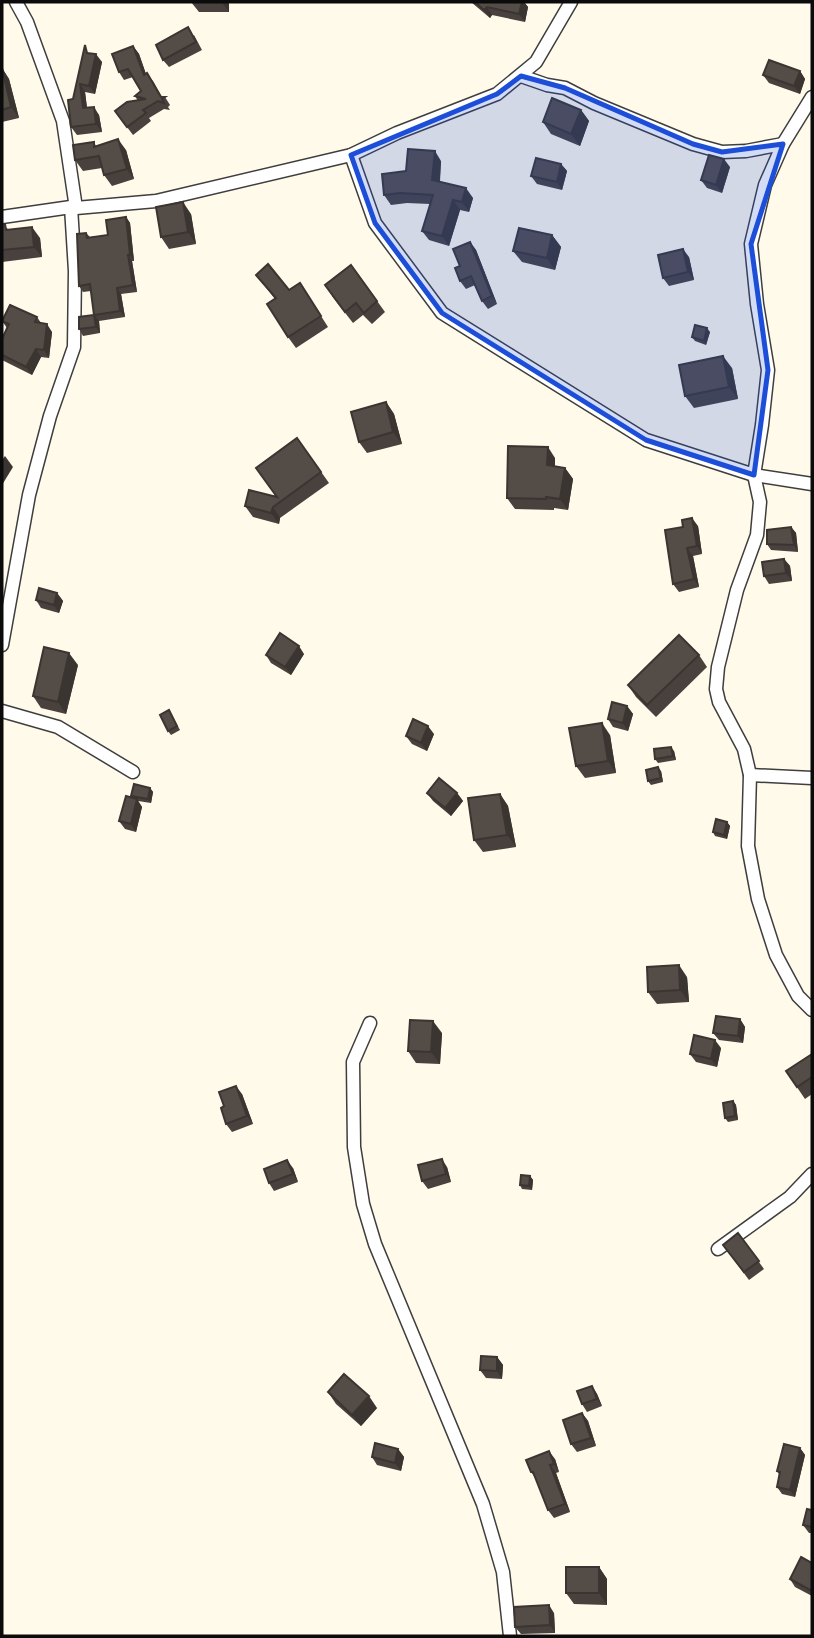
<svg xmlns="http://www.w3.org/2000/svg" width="814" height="1638" viewBox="0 0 814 1638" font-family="'Times New Roman',serif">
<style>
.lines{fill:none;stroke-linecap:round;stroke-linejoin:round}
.minor-casing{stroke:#3e3e3e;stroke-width:15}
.minor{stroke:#fff;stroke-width:12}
.wall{fill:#48413d}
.shaded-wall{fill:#3b3532}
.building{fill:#544c47;stroke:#3b3532;stroke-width:2}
.marked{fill:#1d4ed8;fill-opacity:0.2;stroke:#1d4ed8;stroke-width:5;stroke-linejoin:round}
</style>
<rect width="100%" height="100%" fill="#fffaea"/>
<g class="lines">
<g class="minor-casing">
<g id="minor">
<polyline points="16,2 27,22 63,121 76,208"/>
<polyline points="521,76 547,85 565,88 594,103 693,144 722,152 746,151 783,144"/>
<polyline points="812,97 783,144 765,185 751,244 757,304 768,370 762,425 754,475 760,502 757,535 737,590 718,667 716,689 719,702 744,749 750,775 748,846 758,899 776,955 798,996 812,1010"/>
<polyline points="351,155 375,223 442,313 646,440 754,475 812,484"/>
<polyline points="2,217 71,207 76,208 156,201 351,155 397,133 497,94 536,62 571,2"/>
<polyline points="2,645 29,495 50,416 74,347 75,271 71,207"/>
<polyline points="2,711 58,727 133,772"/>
<polyline points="750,775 812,778"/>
<polyline points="370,1023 353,1062 354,1147 363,1204 375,1244 483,1504 503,1572 510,1636"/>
<polyline points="718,1249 790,1197 812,1174"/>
</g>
</g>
<use href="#minor" class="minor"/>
</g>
<g class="wall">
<polygon points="64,2 87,2 87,3"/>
<polygon points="191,2 229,2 229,12 199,12"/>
<polygon points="471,2 524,2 528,7 525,22 492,15 490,18"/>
<polygon points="194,35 202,50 169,67 163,60"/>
<polygon points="133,46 139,54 146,74 153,81 162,97 165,97 170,105 168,107 170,110 164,109 149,118 151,121 133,135 115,111 138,101 135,96 141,91 133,77 124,80 119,72"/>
<polygon points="91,53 102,62 95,94 85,92 87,108 99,115 102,132 77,135 71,127 73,99"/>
<polygon points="2,68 9,79 19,118 2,122"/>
<polygon points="800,71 805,79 800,94 769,83 763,75"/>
<polygon points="581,110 589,121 580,146 551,134 543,122"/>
<polygon points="94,142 96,146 126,150 134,179 112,186 104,175 102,168 83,171 75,160"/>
<polygon points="441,161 440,182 473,198 469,212 460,210 449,246 429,240 422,231 430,204 407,203 391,205 384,195 406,171"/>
<polygon points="561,164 567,171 562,190 537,184 531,176"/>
<polygon points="730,167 722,193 707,188 701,180"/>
<polygon points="191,214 196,244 169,249 161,237"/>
<polygon points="126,217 130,223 134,261 132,261 137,292 121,294 125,317 99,321 100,333 83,336 79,329 94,315 91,291 83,292 79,286 86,233 90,237 108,235"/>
<polygon points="2,224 9,230 40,238 42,257 2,262 2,264"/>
<polygon points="552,235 561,247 555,270 522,262 513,251"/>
<polygon points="470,242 476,250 497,304 488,309 482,301 475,285 466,289 460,281 460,266"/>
<polygon points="689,257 694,280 669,286 663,278"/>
<polygon points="351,265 385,312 372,324 363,315 353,323 332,296"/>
<polygon points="256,275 289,290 300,283 328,327 296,348 288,337 275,299"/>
<polygon points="37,317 41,323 52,332 49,358 41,357 32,375 2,360 2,339 7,328 2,321"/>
<polygon points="710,332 706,345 695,341 692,337"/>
<polygon points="732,368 738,399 694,408 685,396"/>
<polygon points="386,402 394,414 402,444 367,453 359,442"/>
<polygon points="297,438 329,483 280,518 279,524 253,517 245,506 276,497"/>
<polygon points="555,458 555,466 565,468 573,479 568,510 554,508 554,510 515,509 507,498"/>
<polygon points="698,526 702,554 693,556 699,587 679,592 673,584 665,530"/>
<polygon points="791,527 796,533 798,552 771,550 767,544"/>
<polygon points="784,559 790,566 792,581 769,584 764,576"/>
<polygon points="57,593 63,601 59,613 41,608 36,600"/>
<polygon points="304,654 291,675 271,663 266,655"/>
<polygon points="699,655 707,667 656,717 636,697 628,685"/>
<polygon points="78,665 66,714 41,708 33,696"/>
<polygon points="627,706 633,714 628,731 613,727 608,719"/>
<polygon points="169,710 180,730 171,735 168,731"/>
<polygon points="434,734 427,751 412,744 406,736"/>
<polygon points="610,735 616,773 585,778 576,766"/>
<polygon points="674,751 676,760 658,763 655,759"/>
<polygon points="661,771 663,782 651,785 648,781"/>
<polygon points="150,788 153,792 151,803 138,801 142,807 136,832 125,829 119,821 132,798 131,796"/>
<polygon points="427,793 457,793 463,801 451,816 433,801"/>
<polygon points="500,794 508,806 516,847 483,852 474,840"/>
<polygon points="727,822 730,826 727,839 715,836 713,832"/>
<polygon points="687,977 689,1002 657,1004 648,992"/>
<polygon points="740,1019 745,1027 743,1043 719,1040 713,1033"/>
<polygon points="442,1033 440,1064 416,1063 408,1051"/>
<polygon points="721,1048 717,1067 696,1062 690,1054"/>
<polygon points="812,1054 812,1094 805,1099 786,1071"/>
<polygon points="242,1094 253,1124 232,1132 226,1124 224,1106"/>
<polygon points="733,1101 736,1105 738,1120 728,1122 725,1118"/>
<polygon points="447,1167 451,1182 428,1189 422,1181"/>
<polygon points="293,1168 298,1182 274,1191 269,1183"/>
<polygon points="530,1176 533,1180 532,1190 522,1189 520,1185"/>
<polygon points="738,1233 764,1269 749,1280 723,1245"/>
<polygon points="497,1357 503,1365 502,1379 486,1378 480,1370"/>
<polygon points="592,1386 597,1394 602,1406 587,1412 582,1404"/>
<polygon points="328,1392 377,1408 361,1426 336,1404"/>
<polygon points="582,1413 588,1421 596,1446 577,1452 571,1444"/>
<polygon points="800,1448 805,1455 795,1497 782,1494 777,1487 779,1474 777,1471"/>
<polygon points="398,1449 404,1457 401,1471 377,1465 372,1457"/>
<polygon points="555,1459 559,1472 556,1473 570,1512 554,1518 548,1510 537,1480 531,1472"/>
<polygon points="812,1510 812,1533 809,1533 803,1525"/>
<polygon points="812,1563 812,1596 795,1587 790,1579"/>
<polygon points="599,1567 607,1579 607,1605 574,1604 566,1593"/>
<polygon points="554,1613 555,1633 521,1634 515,1627"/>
</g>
<g class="shaded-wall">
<polygon points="222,2 229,2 229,12"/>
<polygon points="522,2 524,2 528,7 525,22 519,14"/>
<polygon points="487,7 492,15 490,18 484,10"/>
<polygon points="133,46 139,54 149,83 144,75"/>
<polygon points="96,54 102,62 95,94 89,86"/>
<polygon points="2,68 9,79 19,118 11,107"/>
<polygon points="800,71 805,79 800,94 794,86"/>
<polygon points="80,84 85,92 88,116 83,108"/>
<polygon points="94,107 99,115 102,132 96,124"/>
<polygon points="581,110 589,121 580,146 571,134"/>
<polygon points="118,139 126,150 134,179 127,169"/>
<polygon points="435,151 441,161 439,190 432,180"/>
<polygon points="724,159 730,167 722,193 716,185"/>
<polygon points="561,164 567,171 562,190 557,182"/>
<polygon points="466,188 473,198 469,212 462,202"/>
<polygon points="453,200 460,210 449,246 442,236"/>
<polygon points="183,202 191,214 196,244 188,232"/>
<polygon points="126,217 130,223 134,261 130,255"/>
<polygon points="32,227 40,238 42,257 34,247"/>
<polygon points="552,235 561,247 555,270 547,258"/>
<polygon points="470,242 476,250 497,304 492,296"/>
<polygon points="683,249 689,257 694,280 688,272"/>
<polygon points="128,255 132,261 137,292 133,285"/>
<polygon points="117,288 121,294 125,317 120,311"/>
<polygon points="94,315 99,321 100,333 96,327"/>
<polygon points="47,324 52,332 49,358 44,350"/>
<polygon points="707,328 710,332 706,345 704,341"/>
<polygon points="36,349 41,357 32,375 26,367"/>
<polygon points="723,356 732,368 738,399 729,387"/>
<polygon points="386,402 394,414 402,444 393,432"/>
<polygon points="548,447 555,458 555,476 547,465"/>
<polygon points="5,456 13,467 2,485 2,460"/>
<polygon points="565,468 573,479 568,510 560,499"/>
<polygon points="273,507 280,518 279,524 271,513"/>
<polygon points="692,518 698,526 702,554 697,546"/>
<polygon points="791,527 796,533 798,552 794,545"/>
<polygon points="687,548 693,556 699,587 694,579"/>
<polygon points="784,559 790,566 792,581 786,573"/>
<polygon points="57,593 63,601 59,613 54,605"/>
<polygon points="299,646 304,654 291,675 285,667"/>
<polygon points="69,653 78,665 66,714 58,702"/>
<polygon points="627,706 633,714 628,731 623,723"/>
<polygon points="602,723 610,735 616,773 608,761"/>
<polygon points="428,726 434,734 427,751 421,743"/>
<polygon points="671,747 674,751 676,760 673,756"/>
<polygon points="658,767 661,771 663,782 661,778"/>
<polygon points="150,788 153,792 151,803 148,799"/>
<polygon points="457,793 463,801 451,816 445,808"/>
<polygon points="500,794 508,806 516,847 507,835"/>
<polygon points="137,799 142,807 136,832 131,824"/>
<polygon points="727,822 730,826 727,839 724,835"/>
<polygon points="679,965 687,977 689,1002 680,990"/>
<polygon points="740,1019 745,1027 743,1043 738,1036"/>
<polygon points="433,1021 442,1033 440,1064 431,1052"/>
<polygon points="715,1040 721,1048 717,1067 711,1059"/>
<polygon points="236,1086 242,1094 253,1124 247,1116"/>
<polygon points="733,1101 736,1105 738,1120 735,1116"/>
<polygon points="442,1159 447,1167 451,1182 446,1174"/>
<polygon points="287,1160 293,1168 298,1182 293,1174"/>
<polygon points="530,1176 533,1180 532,1190 529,1186"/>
<polygon points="497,1357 503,1365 502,1379 497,1371"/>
<polygon points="592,1386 597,1394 602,1406 597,1399"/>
<polygon points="369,1396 377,1408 361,1426 352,1415"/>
<polygon points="582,1413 588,1421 596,1446 591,1438"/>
<polygon points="800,1448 805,1455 795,1497 790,1490"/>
<polygon points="398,1449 404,1457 401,1471 395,1463"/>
<polygon points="549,1451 555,1459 559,1472 554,1464"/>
<polygon points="550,1465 556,1473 570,1512 565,1504"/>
<polygon points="599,1567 607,1579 607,1605 599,1593"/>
<polygon points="549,1605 554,1613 555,1633 550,1625"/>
</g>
<g class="building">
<polygon points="475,2 522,2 519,14 487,7 484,10"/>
<polygon points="188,27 196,42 163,60 156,45"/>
<polygon points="85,45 87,53 96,54 89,86 80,84 83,108 94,107 96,124 71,127 68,100 73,99"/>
<polygon points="133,46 144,75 147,73 161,97 165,97 162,99 164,103 158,101 143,110 146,113 127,127 115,111 127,102 146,99 135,96 141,91 128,69 119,72 112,54"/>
<polygon points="769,60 800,71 794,86 763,75"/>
<polygon points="2,68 11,107 2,110"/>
<polygon points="552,98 581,110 571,134 543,122"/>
<polygon points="118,139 127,169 104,175 99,156 75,160 73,145 94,142 94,147"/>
<polygon points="408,149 435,151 432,180 466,188 462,202 453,200 442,236 422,231 433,195 400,193 384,195 382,174 406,171"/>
<polygon points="709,155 724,159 716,185 701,180"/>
<polygon points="536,158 561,164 557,182 531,176"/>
<polygon points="183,202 188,232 161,237 156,207"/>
<polygon points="126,217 130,255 128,255 133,285 117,288 120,311 94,315 96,327 79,329 79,317 94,315 90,284 79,286 77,234 86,233 87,238 108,235 106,220"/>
<polygon points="2,224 5,224 6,230 32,227 34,247 2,250"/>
<polygon points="519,228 552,235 547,258 513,251"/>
<polygon points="470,242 492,296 482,301 471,276 460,281 455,268 460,266 453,249"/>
<polygon points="683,249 688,272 663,278 658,255"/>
<polygon points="268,264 289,290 300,283 321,316 288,337 267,304 276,298 256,275"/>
<polygon points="351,265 377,301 364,313 356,303 345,312 325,285"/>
<polygon points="10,305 37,317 35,322 47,324 44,350 36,349 26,367 2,355 2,339 9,324 2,321"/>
<polygon points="695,325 707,328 704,341 692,337"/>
<polygon points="723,356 729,387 685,396 679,365"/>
<polygon points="386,402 393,432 359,442 351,412"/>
<polygon points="297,438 321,472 273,507 271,513 245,506 249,490 277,497 256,468"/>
<polygon points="508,446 548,447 547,465 565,468 560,499 546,497 546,499 507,498"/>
<polygon points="692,518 697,546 687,548 694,579 673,584 665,530 683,527 682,520"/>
<polygon points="791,527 794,545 767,544 767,530"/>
<polygon points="784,559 786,573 764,576 762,562"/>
<polygon points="39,588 57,593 54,605 36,600"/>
<polygon points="280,633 299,646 285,667 266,655"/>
<polygon points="679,635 699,655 647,705 628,685"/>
<polygon points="44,647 69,653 58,702 33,696"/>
<polygon points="612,702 627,706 623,723 608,719"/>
<polygon points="169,710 177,726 168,731 160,715"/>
<polygon points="413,719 428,726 421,743 406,736"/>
<polygon points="602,723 608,761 576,766 569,728"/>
<polygon points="671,747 673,756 655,759 654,749"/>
<polygon points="658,767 661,778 648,781 646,770"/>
<polygon points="439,778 457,793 445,808 427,793"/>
<polygon points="134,784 150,788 148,799 131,796"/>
<polygon points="500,794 507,835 474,840 468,798"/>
<polygon points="126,796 137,799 131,824 119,821"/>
<polygon points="716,819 727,822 724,835 713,832"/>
<polygon points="679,965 680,990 648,992 647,967"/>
<polygon points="716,1016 740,1019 738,1036 713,1033"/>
<polygon points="410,1020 433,1021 431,1052 408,1051"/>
<polygon points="694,1035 715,1040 711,1059 690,1054"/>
<polygon points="812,1054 812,1077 797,1087 786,1071"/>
<polygon points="236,1086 247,1116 226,1124 221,1108 224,1106 219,1092"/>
<polygon points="733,1101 735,1116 725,1118 723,1103"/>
<polygon points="442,1159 446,1174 422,1181 418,1165"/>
<polygon points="287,1160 293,1174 269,1183 264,1169"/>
<polygon points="521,1175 530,1176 529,1186 520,1185"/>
<polygon points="738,1233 759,1261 744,1272 723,1245"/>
<polygon points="481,1356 497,1357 497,1371 480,1370"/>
<polygon points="344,1374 369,1396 352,1415 328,1392"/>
<polygon points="592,1386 597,1399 582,1404 577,1391"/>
<polygon points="582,1413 591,1438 571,1444 563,1420"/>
<polygon points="375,1443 398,1449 395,1463 372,1457"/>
<polygon points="784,1444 800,1448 790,1490 777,1487 780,1472 777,1471"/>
<polygon points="549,1451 554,1464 550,1465 565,1504 548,1510 533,1472 531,1472 526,1460"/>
<polygon points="807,1509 812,1510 812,1527 803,1525"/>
<polygon points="801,1557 812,1563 812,1591 790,1579"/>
<rect x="566" y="1567" width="33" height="26"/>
<polygon points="549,1605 550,1625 515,1627 514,1607"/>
</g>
<path class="marked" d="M521 76 565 88 693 144 722 152 783 144 751 244 768 370 754 475 646 440 442 313 375 223 351 155 497 94Z"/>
<rect width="814" height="1638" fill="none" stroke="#0b0b0b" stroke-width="7"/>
</svg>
